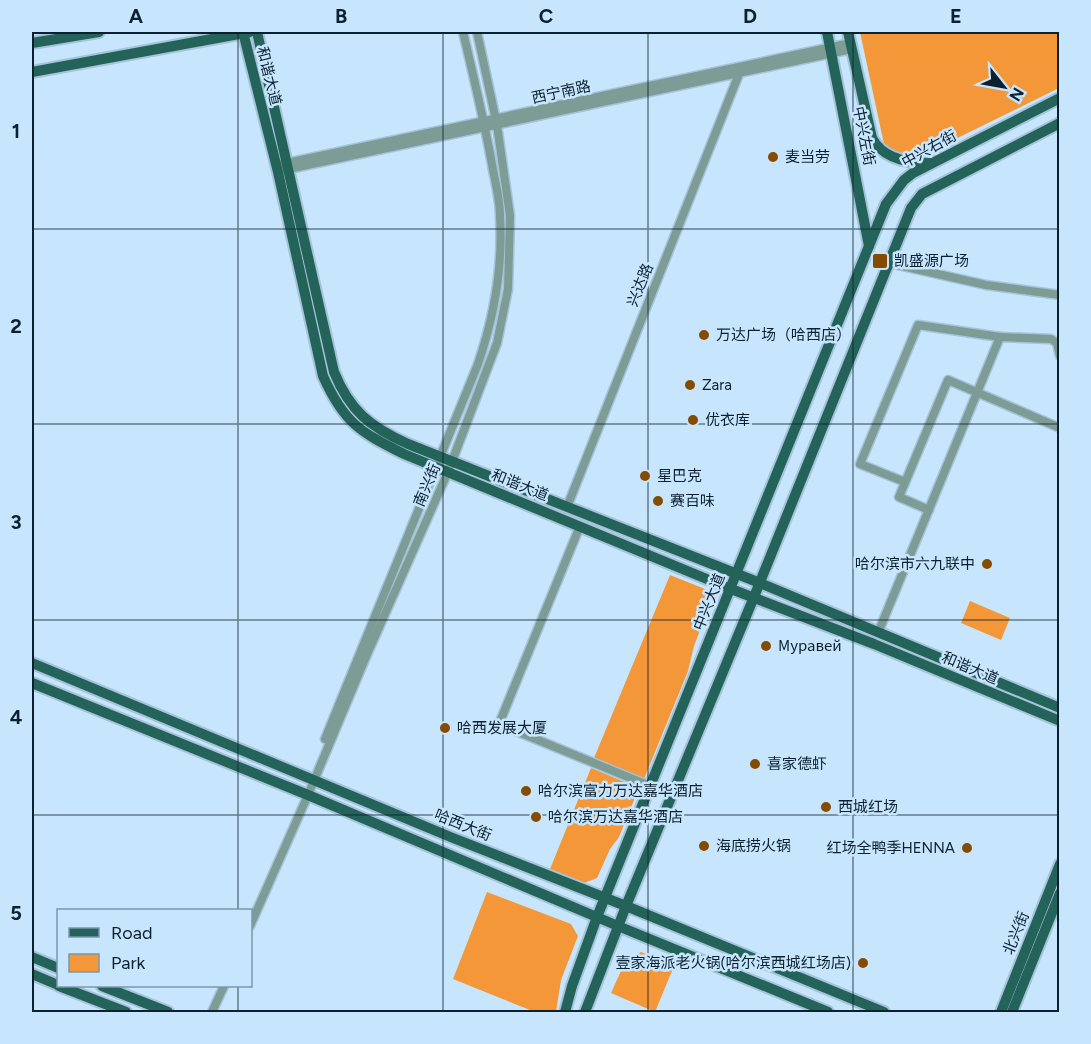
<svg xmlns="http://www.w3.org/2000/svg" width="1091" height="1044" viewBox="0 0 1091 1044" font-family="Figtree,'Noto Sans SC',sans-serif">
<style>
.green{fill:#f49739}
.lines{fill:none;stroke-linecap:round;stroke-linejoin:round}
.minor-casing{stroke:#a5c3d9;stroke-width:11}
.major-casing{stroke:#a5c3d9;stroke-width:14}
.minor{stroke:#7e9c96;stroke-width:8}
.major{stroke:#246359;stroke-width:10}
.grid{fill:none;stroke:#0c212f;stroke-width:1.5;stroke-opacity:0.55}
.poi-dot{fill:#864b03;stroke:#c7e6fe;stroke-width:2}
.labels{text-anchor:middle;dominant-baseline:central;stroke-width:5;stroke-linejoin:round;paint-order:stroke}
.street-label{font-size:15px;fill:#0c212f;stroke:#c7e6fe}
.poi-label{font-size:15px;fill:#0c212f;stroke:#c7e6fe;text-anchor:start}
.neatline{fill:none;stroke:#0c212f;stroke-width:2}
.grid-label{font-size:20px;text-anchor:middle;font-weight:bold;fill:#0c212f}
</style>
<rect width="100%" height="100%" fill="#c7e6fe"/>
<g class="green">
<polygon points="860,32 1059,32 1059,88 919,157 908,159 892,151 884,144"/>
<polygon points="670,575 705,589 710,604 694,646 688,671 644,779 594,758"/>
<polygon points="970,601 1010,618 1001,640 961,623"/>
<polygon points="591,768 639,788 619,837 610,849 597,878 584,883 550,869"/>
<polygon points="487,892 571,924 578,936 561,980 556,1012 535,1012 453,979"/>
<polygon points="641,952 674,966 655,1012 611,993 625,962"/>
</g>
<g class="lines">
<g class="minor-casing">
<g id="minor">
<polyline points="282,164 851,43"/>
<polyline points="284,170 852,49"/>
<polyline points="889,263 986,285 1060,295"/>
<polyline points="905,482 860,464 918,325 1000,337"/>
<polyline points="567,507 739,74"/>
<polyline points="929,510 899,497 948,380 1060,428"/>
<polyline points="580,526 499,724 650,786"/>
<polyline points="878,633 1000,337 1051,339 1057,343 1060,356"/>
<path d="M325 739 478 364C494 317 503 266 500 216 500 201 496 185 493 170 485 124 474 78 463 32"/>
<polyline points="250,926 308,795 365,659 448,472 497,343 508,289 510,216 497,125 477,32"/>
<polyline points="212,1012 224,986"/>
</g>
</g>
<g class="major-casing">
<g id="major">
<path d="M243 32 278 172 323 376C344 423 360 432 404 454L731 589 874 644 1060 721"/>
<path d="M257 32 334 372C350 411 370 427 408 444L760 583 1060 708"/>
<polyline points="827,32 869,246"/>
<path d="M848 32 872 138C883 159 907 163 929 163"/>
<polyline points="32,43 99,32"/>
<polyline points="32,72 250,32"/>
<polyline points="32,663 453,838 626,906 884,1012"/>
<polyline points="32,683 308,795 618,926 828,1012"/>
<polyline points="32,957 58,968"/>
<polyline points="32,974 58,985"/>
<polyline points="59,986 126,1012"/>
<polyline points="102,986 168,1012"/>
<polyline points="565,1012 572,986 597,917 886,204 904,180 913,173 1060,98"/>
<polyline points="585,1012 626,906 754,597 911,208 922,194 1060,123"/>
<polyline points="1001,1012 1060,864"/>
<polyline points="1012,1012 1060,893"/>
</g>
</g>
<use href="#minor" class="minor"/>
<use href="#major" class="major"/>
</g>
<path class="grid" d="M238 32V910M443 32V1012M648 32V1012M853 32V1012M32 229H1060M32 424H1060M32 620H1060M32 815H1060M238 986V1012"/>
<g class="poi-dot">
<circle cx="773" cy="157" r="6"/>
<rect x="872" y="253" width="16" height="16" rx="3"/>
<circle cx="704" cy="335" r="6"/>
<circle cx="690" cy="385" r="6"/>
<circle cx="693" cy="420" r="6"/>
<circle cx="645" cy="476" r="6"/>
<circle cx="658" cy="501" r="6"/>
<circle cx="987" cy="564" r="6"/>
<circle cx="766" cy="646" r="6"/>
<circle cx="445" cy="728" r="6"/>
<circle cx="755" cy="764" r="6"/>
<circle cx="526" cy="791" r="6"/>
<circle cx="826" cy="807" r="6"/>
<circle cx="536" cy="817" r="6"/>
<circle cx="704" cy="846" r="6"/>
<circle cx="967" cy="848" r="6"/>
<circle cx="863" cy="963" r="6"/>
</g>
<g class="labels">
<g class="street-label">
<text transform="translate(269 76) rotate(76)">和谐大道</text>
<text transform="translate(561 92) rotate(-12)">西宁南路</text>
<text transform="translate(864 136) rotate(79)">中兴左街</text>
<text transform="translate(929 149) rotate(-29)">中兴右街</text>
<text transform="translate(640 285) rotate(-68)">兴达路</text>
<text transform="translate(427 485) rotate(-67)">南兴街</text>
<text transform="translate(520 485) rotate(22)">和谐大道</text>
<text transform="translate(709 602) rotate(-68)">中兴大道</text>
<text transform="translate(970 668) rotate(23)">和谐大道</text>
<text transform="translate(463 825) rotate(22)">哈西大街</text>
<text transform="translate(1016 933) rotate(-68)">北兴街</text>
</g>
<g class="poi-label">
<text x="785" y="157">麦当劳</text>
<text x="894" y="261">凯盛源广场</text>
<text x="716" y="335">万达广场（哈西店）</text>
<text x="702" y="385">Zara</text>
<text x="705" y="420">优衣库</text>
<text x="657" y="476">星巴克</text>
<text x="670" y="501">赛百味</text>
<text x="975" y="564" text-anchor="end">哈尔滨市六九联中</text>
<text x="778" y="646">Муравей</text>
<text x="457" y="728">哈西发展大厦</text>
<text x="767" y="764">喜家德虾</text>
<text x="538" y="791">哈尔滨富力万达嘉华酒店</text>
<text x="838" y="807">西城红场</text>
<text x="548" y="817">哈尔滨万达嘉华酒店</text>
<text x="716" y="846">海底捞火锅</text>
<text x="955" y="848" text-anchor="end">红场全鸭季HENNA</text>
<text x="851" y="963" text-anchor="end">壹家海派老火锅(哈尔滨西城红场店)</text>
</g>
</g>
<rect width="1091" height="1044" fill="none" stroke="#c7e6fe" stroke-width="66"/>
<rect x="57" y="909" width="195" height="78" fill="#c7e6fe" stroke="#7c97ab" stroke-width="1.5"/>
<rect x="69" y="928" width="30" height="9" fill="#246359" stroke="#7c97ab" stroke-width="1.5"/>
<text x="111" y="939" font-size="18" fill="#0c212f">Road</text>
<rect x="69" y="954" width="30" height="18" fill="#f49739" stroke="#7c97ab" stroke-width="1.5"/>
<text x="111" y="969" font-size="18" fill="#0c212f">Park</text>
<g transform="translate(1004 87) rotate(121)" stroke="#c7e6fe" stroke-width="4.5" paint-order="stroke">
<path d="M0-4.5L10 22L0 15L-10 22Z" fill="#0c212f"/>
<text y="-9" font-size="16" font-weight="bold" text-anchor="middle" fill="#0c212f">N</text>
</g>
<rect x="33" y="33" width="1025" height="978" class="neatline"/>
<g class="grid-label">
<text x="136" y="23">A</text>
<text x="341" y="23">B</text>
<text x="546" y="23">C</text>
<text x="750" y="23">D</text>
<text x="956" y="23">E</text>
<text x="16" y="138">1</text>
<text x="16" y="333">2</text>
<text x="16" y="529">3</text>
<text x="16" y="724">4</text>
<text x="16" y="920">5</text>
</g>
</svg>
